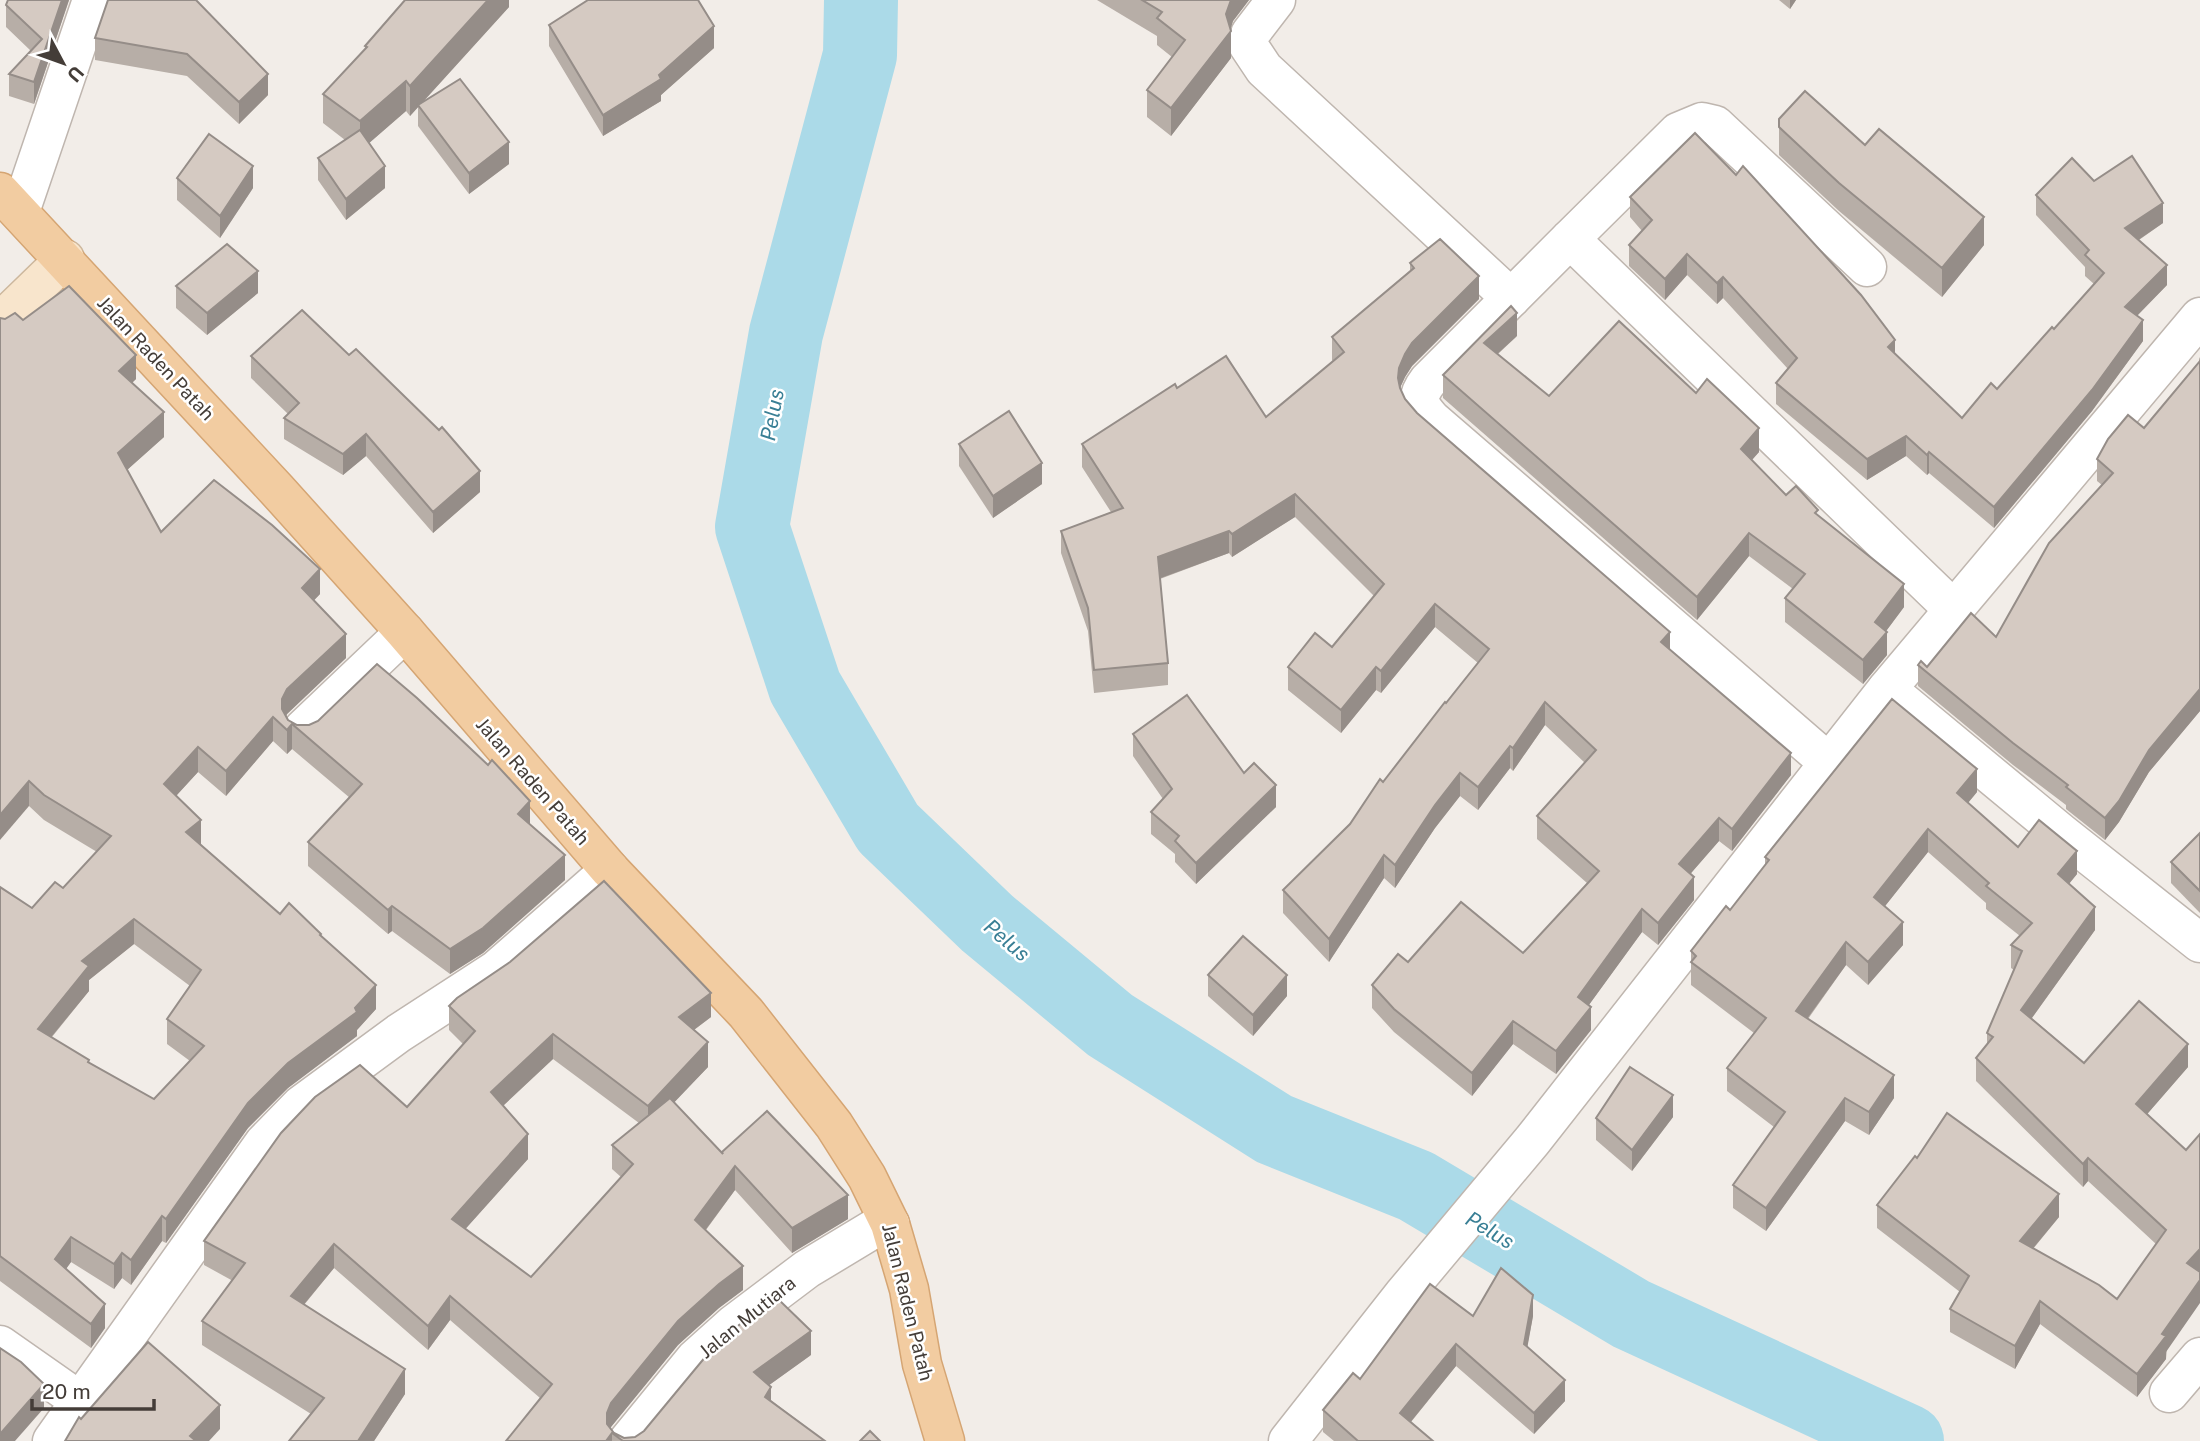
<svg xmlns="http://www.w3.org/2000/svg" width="2200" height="1441" viewBox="0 0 2200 1441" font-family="'Public Sans',sans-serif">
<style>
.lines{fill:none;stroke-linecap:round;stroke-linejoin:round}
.river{stroke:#abdae8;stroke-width:74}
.street-casing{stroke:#bfb6af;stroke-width:41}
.secondary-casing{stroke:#ccb79d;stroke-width:41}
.primary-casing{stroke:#d5a573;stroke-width:41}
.street{stroke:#fff;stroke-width:38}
.secondary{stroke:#f8e5cc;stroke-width:38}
.primary{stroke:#f2cca1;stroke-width:38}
.wall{fill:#b7aea7;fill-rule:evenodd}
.shaded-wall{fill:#958d88}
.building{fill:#d5cac2;stroke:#958d88;stroke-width:2;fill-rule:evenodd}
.labels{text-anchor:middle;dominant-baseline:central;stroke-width:5;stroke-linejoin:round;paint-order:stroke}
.street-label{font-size:19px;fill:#443d38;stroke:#fff}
.water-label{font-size:21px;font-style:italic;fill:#397f95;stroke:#fff}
</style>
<rect width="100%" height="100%" fill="#f2ede8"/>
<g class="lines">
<polyline class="river" points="861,0 860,55 786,333 752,527 805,687 888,828 987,923 1110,1025 1274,1129 1416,1186 1631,1314 1907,1441"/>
<g class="street-casing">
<g id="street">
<polyline points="1276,0 1250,34 1248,45 1264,69 1511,298"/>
<polyline points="20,212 92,0"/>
<path d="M1570 239 1428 381C1415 398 1418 404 1431 419L1829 763"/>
<polyline points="1867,267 1715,125 1702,122 1678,132 1570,239 1954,610"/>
<polyline points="1887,689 2061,833 2200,943"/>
<polyline points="303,729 405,632"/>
<polyline points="0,1345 80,1401"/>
<polyline points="2169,1393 2200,1357"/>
<polyline points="52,1441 264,1143 301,1105 399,1033 496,970 610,870"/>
<polyline points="628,1441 695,1359 734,1324 807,1269 875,1228 890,1224"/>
<polyline points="1288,1441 1403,1295 1532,1141 1887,689 2200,317"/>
</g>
</g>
<g class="secondary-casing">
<polyline id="secondary" points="0,322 65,259"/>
</g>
<g class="primary-casing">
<polyline id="primary" points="0,192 277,490 405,632 610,870 746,1013 834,1125 867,1177 890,1224 909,1289 922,1364 945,1441"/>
</g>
<use href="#street" class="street"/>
<use href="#secondary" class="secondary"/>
<use href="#primary" class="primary"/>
</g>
<g class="wall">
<polygon points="69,0 34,104 9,96 9,74 31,51 6,27 6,5"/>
<polygon points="108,0 268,95 239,124 187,76 95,60 95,38"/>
<polygon points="509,0 509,7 422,103 509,164 469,194 418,126 418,107 410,116 406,111 369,143 385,188 346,220 318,180 318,158 345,140 323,123 323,94 365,49 365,46"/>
<polygon points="1097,0 1249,0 1233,21 1230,29 1231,58 1171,136 1147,117 1147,90 1172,57 1157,45 1157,36"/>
<polygon points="1779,0 1796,0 1790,9"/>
<polygon points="549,25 714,48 661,95 661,101 603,136 549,46"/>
<polygon points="1779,119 1865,145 1984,245 1942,297 1839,211 1779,155"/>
<polygon points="177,178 253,188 220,238 177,200"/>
<polygon points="2094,181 2163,223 2139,240 2167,285 2137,316 2143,341 2092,411 1994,528 1929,473 1927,475 1906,456 1867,480 1776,404 1776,383 1788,369 1723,298 1717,304 1687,275 1665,300 1629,266 1629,245 1642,231 1630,217 1630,197 1895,354 1962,418 1997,389 2054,329 2094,284 2085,276 2085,267 2036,215 2036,195"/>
<polygon points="1410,263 1479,299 1412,366 1405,377 1400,388 1405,399 1417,413 1670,650 1791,775 1732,851 1719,841 1690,874 1694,900 1658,945 1642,932 1588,1006 1591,1030 1556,1074 1513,1044 1472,1096 1394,1032 1372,1008 1372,985 1408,962 1523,953 1587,883 1537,839 1537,816 1585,763 1545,725 1513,771 1510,768 1478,810 1460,796 1435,828 1395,888 1384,878 1329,962 1283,913 1283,890 1350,824 1478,663 1435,627 1381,693 1376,690 1341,733 1288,690 1288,667 1332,647 1374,596 1295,517 1232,557 1229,553 1160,579 1168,663 1168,685 1094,693 1088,631 1061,553 1061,531 1111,512 1082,467 1082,444 1177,388 1266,417 1333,361 1332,360 1332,337 1410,271"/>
<polygon points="176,286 258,293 207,335 176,308"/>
<path d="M23 320 136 379 132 383 164 437 127 470 161 532 320 594 314 600 346 658 287 714 286 717 288 720 297 725 530 825 565 880 483 953 450 974 392 931 388 934 308 866V842L350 798 292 749 287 754 273 741 226 796 198 772 176 796 201 845 280 914 321 936 376 1009 357 1030V1036L288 1088 248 1128 166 1243 162 1241 131 1285 122 1278 114 1289 71 1262 66 1269 105 1328 91 1348 0 1281V887L32 908 63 888 97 852 44 820 29 806ZM134 944 190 986 167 1019V1044L190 1061 154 1099 89 1063 52 1037 89 991V980Z"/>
<polygon points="1517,336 1498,354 1549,396 1759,452 1752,460 1786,495 1818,515 1904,607 1886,631 1887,655 1863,684 1785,622 1785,598 1793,589 1749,556 1697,620 1443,398 1443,375"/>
<polygon points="349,355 480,492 433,533 366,456 343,475 284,439 284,418 288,414 251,378 251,356"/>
<polygon points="2200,357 2200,711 2149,772 2119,822 2105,840 2066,809 2066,805 2013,765 1918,686 1918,665 1927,667 1996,637 2102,485 2097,481 2097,459 2144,428 2199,363 2199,359"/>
<polygon points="959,444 1042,484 993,518 959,466"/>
<polygon points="1133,734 1244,773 1276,807 1196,884 1175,862 1175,854 1151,834 1151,812 1163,799 1133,756"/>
<polygon points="1977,792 1968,803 2018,847 2077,874 2069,884 2095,930 2032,1018 2084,1063 2188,1067 2147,1114 2186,1150 2166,1359 2137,1397 2040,1324 2015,1369 1950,1332 1950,1309 1960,1292 1877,1228 1877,1205 1917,1158 2059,1217 2033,1249 2117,1299 2156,1244 2088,1181 2083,1187 1976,1081 1976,1058 1987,1046 1987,1033 2014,970 2011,968 2011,945 2020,936 1986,909 1986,903 1928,852 1885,906 1903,945 1868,985 1846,965 1808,1019 1894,1098 1869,1135 1845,1121 1766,1231 1733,1208 1733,1185 1774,1127 1727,1091 1727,1068 1754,1033 1691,985 1691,951 1730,910 1765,866 1765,857"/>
<polygon points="2200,833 2200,913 2171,883 2171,862"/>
<polygon points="1208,975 1287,996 1253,1036 1208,996"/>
<path d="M449 1006 711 1017 694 1030 708 1067 674 1102 722 1152 848 1219 792 1253 735 1190 706 1230 743 1290 719 1308 678 1345 610 1428 614 1433 624 1438 635 1437 811 1355 769 1385 771 1400 825 1441H506L540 1398 450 1320 428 1350 334 1268 304 1305 405 1394 374 1441H289L311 1414 202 1345V1321L233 1281 204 1265V1241L407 1107 463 1044 449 1030ZM553 1059 639 1123 612 1145V1169L621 1177 531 1277 465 1229 528 1159 503 1106Z"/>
<polygon points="1673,1117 1632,1171 1596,1140 1596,1118"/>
<polygon points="1473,1316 1533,1316 1527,1347 1565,1401 1534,1434 1456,1366 1411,1422 1433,1441 1334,1441 1323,1432 1323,1410"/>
</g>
<g class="shaded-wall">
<polygon points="62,0 69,0 34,104 34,82"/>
<polygon points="488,0 509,0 509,7 410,116 410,86"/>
<polygon points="1231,0 1249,0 1233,21 1229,34 1231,31 1231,58 1171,136 1171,108 1226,14"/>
<polygon points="1790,0 1796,0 1790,9"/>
<polygon points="714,26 714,48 661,95 661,101 603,136 603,115 659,75"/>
<polygon points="268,74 268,95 239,124 239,102"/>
<polygon points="406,81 406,111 360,151 360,121"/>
<polygon points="509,142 509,164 469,194 469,173"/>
<polygon points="253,166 253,188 220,238 220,216"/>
<polygon points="385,166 385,188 346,220 346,199"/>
<polygon points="2163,203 2163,223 2125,249 2125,228"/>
<polygon points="1984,217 1984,245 1942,297 1942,268"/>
<polygon points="1687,254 1687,275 1665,300 1665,279"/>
<polygon points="2167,265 2167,285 2125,328 2125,307"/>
<polygon points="258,271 258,293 207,335 207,313"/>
<polygon points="1479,276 1479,299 1412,366 1405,377 1399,390 1398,378 1399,368 1405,354 1412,343"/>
<polygon points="1723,277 1723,298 1717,304 1717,283"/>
<polygon points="1517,313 1517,336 1484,366 1484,343"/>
<polygon points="2143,320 2143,341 2092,411 1994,528 1994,507"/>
<polygon points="1895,340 1895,360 1888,347"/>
<polygon points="136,355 136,379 119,395 119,371"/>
<polygon points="164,412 164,437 118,478 118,453"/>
<polygon points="1759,428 1759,452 1741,472 1741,449"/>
<polygon points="366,434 366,456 343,475 343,454"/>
<polygon points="1906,436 1906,456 1867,480 1867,459"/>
<polygon points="1929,452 1929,473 1927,475 1927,455"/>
<polygon points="1042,463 1042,484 993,518 993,496"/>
<polygon points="480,471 480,492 433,533 433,512"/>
<polygon points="1295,494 1295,517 1232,557 1232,534"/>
<polygon points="1229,531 1229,553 1158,579 1158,557"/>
<polygon points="1749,533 1749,556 1697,620 1697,597"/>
<polygon points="320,569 320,594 302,613 302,588"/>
<polygon points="1904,584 1904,607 1875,646 1875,622"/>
<polygon points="1435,604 1435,627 1381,693 1381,671"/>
<polygon points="1670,632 1670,654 1661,642"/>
<polygon points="1887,632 1887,655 1863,684 1863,660"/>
<polygon points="346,634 346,658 287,714 282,723 282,699 287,689"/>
<polygon points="1376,667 1376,690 1341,733 1341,710"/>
<polygon points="2200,689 2200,711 2149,772 2119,822 2105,840 2105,818 2149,750"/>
<polygon points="1545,702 1545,725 1513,771 1513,748"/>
<polygon points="273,717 273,741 226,796 226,771"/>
<polygon points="292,724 292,749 287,754 287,730"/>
<polygon points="1510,746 1510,768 1478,810 1478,787"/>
<polygon points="198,747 198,772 164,809 164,784"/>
<polygon points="1791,753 1791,775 1732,851 1732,829"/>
<polygon points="1977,769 1977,792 1957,816 1957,793"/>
<polygon points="1460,773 1460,796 1435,828 1395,888 1395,865 1435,805"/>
<polygon points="29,781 29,806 0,840 0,815"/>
<polygon points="1276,785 1276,807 1196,884 1196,863"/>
<polygon points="530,801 530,825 518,814"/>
<polygon points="1719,818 1719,841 1679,887 1679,864"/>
<polygon points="201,820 201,844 186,856 186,832"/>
<polygon points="1928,829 1928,852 1874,920 1874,897"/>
<polygon points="2077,851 2077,874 2058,897 2058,874"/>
<polygon points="565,855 565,880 483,953 450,974 450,949"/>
<polygon points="1384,855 1384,878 1329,962 1329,939"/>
<polygon points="1694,877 1694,900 1658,945 1658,923"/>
<polygon points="392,906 392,931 388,934 388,910"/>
<polygon points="2095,907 2095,930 2021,1033 2021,1010"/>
<polygon points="1642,909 1642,932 1578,1020 1578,997"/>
<polygon points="134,919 134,944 89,980 89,991 38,1053 38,1029 82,961"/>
<polygon points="1903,922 1903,945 1868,985 1868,962"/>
<polygon points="1846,942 1846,965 1796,1034 1796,1011"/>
<polygon points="1287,975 1287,996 1253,1036 1253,1015"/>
<polygon points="376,985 376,1009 357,1030 357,1036 288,1088 248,1128 166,1243 166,1219 248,1103 288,1063 355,1008"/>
<polygon points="711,993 711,1017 679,1041 679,1017"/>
<polygon points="1591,1007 1591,1030 1556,1074 1556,1051"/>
<polygon points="1513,1021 1513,1044 1472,1096 1472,1073"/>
<polygon points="553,1034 553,1059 491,1117 491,1092"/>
<polygon points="708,1042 708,1067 648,1130 648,1106"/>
<polygon points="2188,1044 2188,1067 2136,1127 2136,1104"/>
<polygon points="1894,1075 1894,1098 1869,1135 1869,1112"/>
<polygon points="1673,1095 1673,1117 1632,1171 1632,1150"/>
<polygon points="1845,1098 1845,1121 1766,1231 1766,1208"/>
<polygon points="528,1134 528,1159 452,1244 452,1219"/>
<polygon points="2088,1158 2088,1181 2083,1187 2083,1164"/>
<polygon points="735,1166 735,1190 695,1244 695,1220"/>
<polygon points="2059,1194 2059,1217 2020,1264 2020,1241"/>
<polygon points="848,1195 848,1219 792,1253 792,1228"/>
<polygon points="162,1216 162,1241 131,1285 131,1260"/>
<polygon points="71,1237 71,1262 55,1284 55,1259"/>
<polygon points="334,1244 334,1268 291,1320 291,1296"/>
<polygon points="2200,1249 2200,1272 2187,1263"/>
<polygon points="122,1253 122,1278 114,1289 114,1264"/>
<polygon points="743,1266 743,1290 719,1308 678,1345 611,1427 607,1437 607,1413 611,1403 678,1321 719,1284"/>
<polygon points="2200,1280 2200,1303 2166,1352 2166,1359 2137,1397 2137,1374 2162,1334"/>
<polygon points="1533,1295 1533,1316 1524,1366 1524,1344"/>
<polygon points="450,1296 450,1320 428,1350 428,1326"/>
<polygon points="2040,1301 2040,1324 2015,1369 2015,1346"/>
<polygon points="105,1304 105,1328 91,1348 91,1324"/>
<polygon points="811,1331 811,1355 754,1396 754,1372"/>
<polygon points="1456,1344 1456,1366 1400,1435 1400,1413"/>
<polygon points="405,1369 405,1394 374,1441 358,1441"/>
<polygon points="1565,1380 1565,1401 1534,1434 1534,1413"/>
<polygon points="44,1384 44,1408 15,1441 0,1441 0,1434"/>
<polygon points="771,1387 771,1411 765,1397"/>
<polygon points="220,1405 220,1429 209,1441 190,1441 190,1436"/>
<polygon points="612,1433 612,1441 606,1441"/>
</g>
<g class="building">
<polygon points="8,0 62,0 34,82 9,74 42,39 6,5"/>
<polygon points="108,0 196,0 268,74 239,102 187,54 95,38"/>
<polygon points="405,0 488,0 410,86 406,81 360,121 323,94 367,47 365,46"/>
<polygon points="588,0 698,0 714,26 659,75 661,79 603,115 549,25"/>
<polygon points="1142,0 1231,0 1226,14 1231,31 1171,108 1147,90 1185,40 1157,18 1162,12"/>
<polygon points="460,79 509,142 469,173 418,105"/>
<polygon points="1805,91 1865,145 1879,129 1984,217 1942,268 1839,183 1779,127 1779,119"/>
<polygon points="360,130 385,166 346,199 318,158"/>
<polygon points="1695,133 1736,175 1743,166 1861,295 1895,340 1888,347 1962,418 1991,383 1997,389 2052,327 2054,329 2104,273 2085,255 2089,250 2036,195 2072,158 2094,181 2132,156 2163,203 2125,228 2167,265 2125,307 2143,320 2092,390 1994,507 1929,452 1927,455 1906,436 1867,459 1776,383 1797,358 1723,277 1717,283 1687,254 1665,279 1629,245 1652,220 1630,197"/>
<polygon points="209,134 253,166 220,216 177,178"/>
<polygon points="1440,239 1479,276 1412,343 1405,354 1399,368 1398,378 1400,388 1405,399 1417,413 1670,632 1661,642 1791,753 1732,829 1719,818 1679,864 1694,877 1658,923 1642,909 1578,997 1591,1007 1556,1051 1513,1021 1472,1073 1394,1009 1372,985 1398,954 1408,962 1461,902 1523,953 1599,871 1537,816 1596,750 1545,702 1513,748 1510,746 1478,787 1460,773 1435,805 1395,865 1384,855 1329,939 1283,890 1350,824 1380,779 1383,782 1445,702 1446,703 1489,649 1435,604 1381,671 1376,667 1341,710 1288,667 1315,633 1332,647 1384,584 1295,494 1232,534 1229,531 1158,557 1168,663 1094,670 1088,608 1061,531 1123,508 1082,444 1175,384 1177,388 1226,356 1266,417 1344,352 1332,337 1414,268 1410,263"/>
<polygon points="227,244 258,271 207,313 176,286"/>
<path d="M69 286 136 355 119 371 164 412 118 453 161 532 214 480 272 525 320 569 302 588 346 634 287 689 282 699V709L288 720 297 725H309L318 721 377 664 417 698 488 765 492 760 530 801 518 814 565 855 483 928 450 949 392 906 388 910 308 842 362 784 292 724 287 730 273 717 226 771 198 747 164 784 201 820 186 832 280 914 289 903 321 934 320 935 376 985 355 1008 357 1012 288 1063 248 1103 166 1219 162 1216 131 1260 122 1253 114 1264 71 1237 55 1259 105 1304 91 1324 0 1256V887L32 908 55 882 63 888 111 836 44 795 29 781 0 815V318L5 319 15 313 23 320ZM134 919 201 970 167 1019 204 1046 154 1099 88 1062 89 1060 38 1029 89 966 82 961Z"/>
<polygon points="1511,306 1517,313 1484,343 1549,396 1619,321 1696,393 1707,379 1759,428 1741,449 1786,495 1796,486 1818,510 1815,513 1904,584 1875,622 1887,632 1863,660 1785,598 1805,574 1749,533 1697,597 1443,375"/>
<polygon points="302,310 349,355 356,349 439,430 442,427 480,471 433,512 366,434 343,454 284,418 299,403 251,356"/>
<polygon points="2200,361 2200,689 2149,750 2119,801 2105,818 2066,787 2068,785 2013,743 1918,665 1921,661 1927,667 1971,613 1996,637 2049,543 2113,473 2097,459 2108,439 2128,415 2144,428"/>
<polygon points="1009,411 1042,463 993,496 959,444"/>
<polygon points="1187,695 1244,773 1254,763 1276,785 1196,863 1175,841 1179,836 1151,812 1172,789 1133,734"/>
<polygon points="1892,699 1977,769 1957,793 2018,847 2039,820 2077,851 2058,874 2095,907 2021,1010 2084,1063 2139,1001 2188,1044 2136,1104 2186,1150 2200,1134 2200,1249 2187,1263 2200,1272 2200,1280 2162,1334 2166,1336 2137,1374 2040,1301 2015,1346 1950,1309 1969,1276 1877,1205 1915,1156 1917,1158 1947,1113 2059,1194 2020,1241 2099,1285 2117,1299 2166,1230 2088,1158 2083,1164 1976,1058 1993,1037 1987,1033 2022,951 2011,945 2032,923 1986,886 1989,883 1928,829 1874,897 1903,922 1868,962 1846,942 1796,1011 1894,1075 1869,1112 1845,1098 1766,1208 1733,1185 1785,1112 1727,1068 1766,1018 1691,962 1696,956 1691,951 1726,906 1730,910 1769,860 1765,857"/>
<polygon points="2200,833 2200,891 2171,862"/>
<polygon points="604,881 711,993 679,1017 708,1042 648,1106 553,1034 491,1092 528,1134 452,1219 531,1277 633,1164 612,1145 670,1098 723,1154 722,1152 767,1111 848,1195 792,1228 735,1166 695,1220 743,1266 719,1284 678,1321 611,1403 607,1413 607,1424 614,1433 624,1438 635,1437 644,1431 711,1350 748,1317 775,1296 811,1331 754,1372 771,1387 765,1397 825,1441 623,1441 612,1433 606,1441 506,1441 552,1384 450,1296 428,1326 334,1244 291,1296 405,1369 358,1441 289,1441 324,1398 202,1321 245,1263 204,1241 281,1133 315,1097 360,1065 407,1107 475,1031 449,1006 457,998 510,962"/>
<polygon points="1243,936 1287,975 1253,1015 1208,975"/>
<polygon points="1630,1067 1673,1095 1632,1150 1596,1118"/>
<polygon points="1501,1268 1533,1295 1524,1344 1565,1380 1534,1413 1456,1344 1400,1413 1433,1441 1358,1441 1323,1410 1353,1373 1360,1379 1430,1284 1473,1316"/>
<polygon points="148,1342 220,1405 190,1436 196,1441 65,1441 79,1417 81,1419"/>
<polygon points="0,1348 21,1362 44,1384 0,1434"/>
<polygon points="870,1431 880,1441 860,1441"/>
</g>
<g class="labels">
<g class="street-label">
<text transform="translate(156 358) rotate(47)">Jalan Raden Patah</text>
<text transform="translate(533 781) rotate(49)">Jalan Raden Patah</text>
<text transform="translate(908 1302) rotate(76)">Jalan Raden Patah</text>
<text transform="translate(747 1317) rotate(-39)">Jalan Mutiara</text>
</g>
<g class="water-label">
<text transform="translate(772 415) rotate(-80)">Pelus</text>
<text transform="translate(1007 940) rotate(40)">Pelus</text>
<text transform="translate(1490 1230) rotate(31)">Pelus</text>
</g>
</g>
<g transform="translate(63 63) rotate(131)" stroke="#ffffff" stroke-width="5" paint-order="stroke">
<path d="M0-5L12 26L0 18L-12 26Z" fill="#443d38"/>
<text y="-10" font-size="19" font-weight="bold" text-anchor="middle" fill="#443d38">U</text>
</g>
<path d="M32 1399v10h122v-10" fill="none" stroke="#443d38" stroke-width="3.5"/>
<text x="42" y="1399" font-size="21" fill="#443d38" stroke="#ffffff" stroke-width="5" paint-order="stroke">20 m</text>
</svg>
